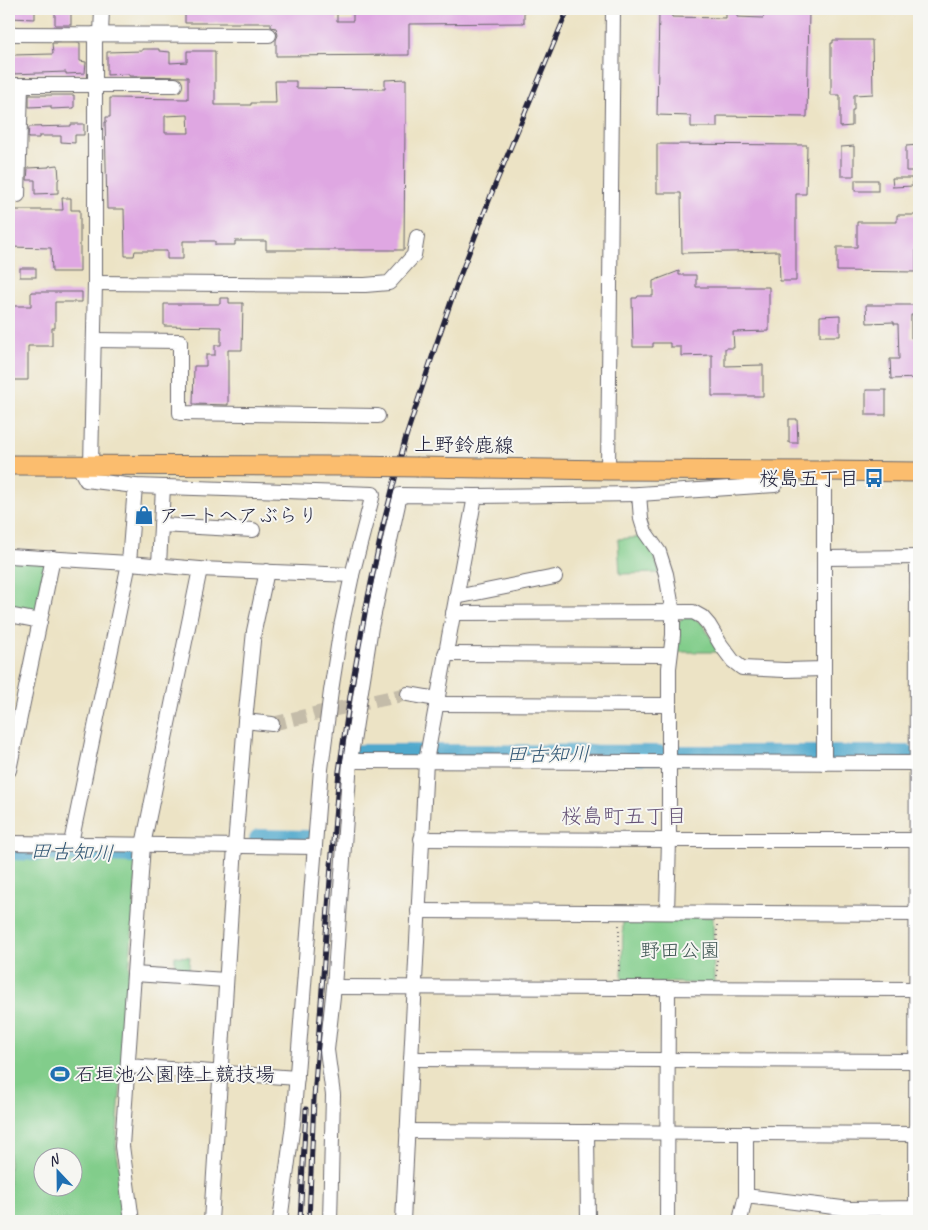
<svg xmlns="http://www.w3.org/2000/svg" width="928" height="1230" viewBox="0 0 928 1230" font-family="Caveat,'Klee One',sans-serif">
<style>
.green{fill:#82cd8b;stroke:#527863;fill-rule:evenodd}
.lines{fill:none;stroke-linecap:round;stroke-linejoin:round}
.river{stroke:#4fa8cc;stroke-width:20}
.building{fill:#dfa7e2;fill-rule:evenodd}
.minor-tunnel{stroke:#c4bca9;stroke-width:14;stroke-dasharray:14 7;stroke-linecap:butt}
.minor-casing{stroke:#69666b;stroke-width:16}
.major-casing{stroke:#69666b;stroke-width:21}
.path{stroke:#69666b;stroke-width:2;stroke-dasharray:1 4;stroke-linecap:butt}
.minor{stroke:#fff;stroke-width:14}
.major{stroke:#fbbd6e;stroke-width:19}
.rail-casing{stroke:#22223b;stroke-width:5}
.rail{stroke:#f6f6f2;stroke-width:3;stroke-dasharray:9;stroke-linecap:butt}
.major-bridge-casing{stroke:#69666b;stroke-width:21;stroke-linecap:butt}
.major-bridge{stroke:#fbbd6e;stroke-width:19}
.labels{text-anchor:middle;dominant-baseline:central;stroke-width:4;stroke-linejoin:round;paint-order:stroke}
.street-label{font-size:20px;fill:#22223b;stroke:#f6f6f2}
.poi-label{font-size:20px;fill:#22223b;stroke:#f6f6f2;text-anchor:start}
.park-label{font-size:20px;fill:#3f5553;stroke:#f6f6f2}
.water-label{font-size:21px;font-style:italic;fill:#345875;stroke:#f6f6f2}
.neighbourhood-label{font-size:21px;fill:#645175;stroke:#f6f6f2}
</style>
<rect width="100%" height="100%" fill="#f6f6f2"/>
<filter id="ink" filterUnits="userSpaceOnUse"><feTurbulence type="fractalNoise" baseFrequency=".02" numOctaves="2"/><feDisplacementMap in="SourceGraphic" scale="10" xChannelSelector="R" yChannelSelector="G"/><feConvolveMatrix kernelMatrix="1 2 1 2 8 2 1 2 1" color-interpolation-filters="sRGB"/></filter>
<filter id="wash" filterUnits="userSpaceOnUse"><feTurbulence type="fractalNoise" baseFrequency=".0096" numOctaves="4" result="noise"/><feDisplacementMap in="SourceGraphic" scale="20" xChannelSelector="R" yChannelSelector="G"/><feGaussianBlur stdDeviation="1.12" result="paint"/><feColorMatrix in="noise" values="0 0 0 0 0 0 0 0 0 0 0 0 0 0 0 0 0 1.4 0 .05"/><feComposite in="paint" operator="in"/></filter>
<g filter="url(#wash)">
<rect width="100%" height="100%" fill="#ece3c5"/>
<g class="green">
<polygon points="643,537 654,556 660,573 620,574 618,539"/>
<polygon points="9,560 43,562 46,568 36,617 9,611"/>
<polygon points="682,618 693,618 702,623 719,652 677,652 677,624"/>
<path d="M9 849 132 851 138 855 116 1147 129 1221H9ZM42 1158H72V1188H42Z"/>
<polygon points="623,917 713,917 714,984 622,981"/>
<polygon points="175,956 190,957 188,975 174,973"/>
</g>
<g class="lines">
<g class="river">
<polyline points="360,754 418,754"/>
<polyline points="436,754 659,755"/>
<polyline points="677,755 815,755"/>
<polyline points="833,755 908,755"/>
<polyline points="259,839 309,840"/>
<polyline points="9,850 135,854"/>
</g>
</g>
<g id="blocks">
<g class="building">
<polygon points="9,9 35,9 35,19 9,18"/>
<rect x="55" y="9" width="16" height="16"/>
<polygon points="185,9 337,9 337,21 353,21 353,9 524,9 524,23 409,24 409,55 276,56 276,40 278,35 276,28 271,27 271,23 185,23"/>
<polygon points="726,11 737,11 737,17 763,18 765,13 791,14 791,11 809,11 807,117 717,116 717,127 691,127 691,116 657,115 659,12 671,12 672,17 726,18"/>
<polygon points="833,40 872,40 873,94 854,95 854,110 852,110 852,126 840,127 840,95 831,95 831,43 833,43"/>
<polygon points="52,43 80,43 80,61 86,62 85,73 66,74 66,72 12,74 12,55 53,54"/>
<path d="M142 49H159V51L170 52V63L187 62V51H215V105H251V103H276L275 81H296V88L385 89V80L406 79V124H405L404 250H266V241H235V245H215V241H183V259H167V251H135L134 256H125L124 209H107L105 122H106V117H110V98L188 99V77L129 76V74L107 75V52L142 51ZM188 115 189 133H165V116Z"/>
<polygon points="29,95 74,95 74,108 51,109 51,106 29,107"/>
<polygon points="71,124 84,124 84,135 75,135 75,143 61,142 61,136 39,136 39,138 28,138 29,127 71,126"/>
<polygon points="657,144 807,145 806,194 796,194 796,281 780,281 779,251 682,253 681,193 657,193"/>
<polygon points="919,145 919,162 916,162 916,171 906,171 906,146"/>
<polygon points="854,146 854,176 841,176 841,147"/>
<polygon points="58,165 59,179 58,180 58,193 35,194 35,180 27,180 28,168 49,167 49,166"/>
<polygon points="892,178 912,178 913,186 893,187"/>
<rect x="855" y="180" width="23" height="11"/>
<polygon points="62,198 71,198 71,210 80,210 80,272 52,272 51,248 9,247 9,210 63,210"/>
<polygon points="897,215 916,215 916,272 837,271 837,247 857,247 857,222 897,222"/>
<rect x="20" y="268" width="16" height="9"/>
<polygon points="679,271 679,275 696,275 696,287 769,287 769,331 733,332 734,348 725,348 725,366 763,365 763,396 712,396 712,355 681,356 681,347 670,347 670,343 653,343 653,347 633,347 632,298 637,298 638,296 653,296 653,281"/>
<polygon points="31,292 82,292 82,302 55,302 55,328 52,328 52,346 28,346 28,380 9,380 9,306 31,306"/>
<polygon points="220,298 229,298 229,303 243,303 242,350 228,350 228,405 193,404 194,366 206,366 206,355 215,355 215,345 221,345 221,327 164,326 164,304 220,304"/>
<polygon points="866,305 919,305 919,315 911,315 911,338 919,338 919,378 891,379 890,359 899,359 898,324 894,324 894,322 867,323"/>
<polygon points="840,315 840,336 820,336 820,316"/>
<rect x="866" y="390" width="20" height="25"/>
<polygon points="789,419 797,419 798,443 789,443"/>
</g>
</g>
</g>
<g filter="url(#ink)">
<use href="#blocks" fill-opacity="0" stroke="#69666b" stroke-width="1"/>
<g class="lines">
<polyline class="minor-tunnel" points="272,724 322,712 408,694"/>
<g class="minor-casing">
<g id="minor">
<polyline points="9,34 269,35"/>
<polyline points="101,34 102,9"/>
<polyline points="9,85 175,85"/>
<polyline points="18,195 21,85"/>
<polyline points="95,283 365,285 389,283 414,255 417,237"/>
<polyline points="94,340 180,341 180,413 378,416"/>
<polyline points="78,465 86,480 135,486 373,494 352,575 341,627 331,691 321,769 293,1124 280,1221"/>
<polyline points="91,465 95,283 95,34"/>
<polyline points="608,470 613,9"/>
<polyline points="639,494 641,519 645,532 659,552 666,574 673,613 673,635 669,668 669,840 667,912"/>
<polyline points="161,525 253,530"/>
<polyline points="9,556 129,563 200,569 352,575"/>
<polyline points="824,558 919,557"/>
<polyline points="159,565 163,487"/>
<polyline points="456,597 555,577"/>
<polyline points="453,613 693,612 702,617 709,625 721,645 733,661 742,668 785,670 824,669 824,471"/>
<polyline points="9,615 40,621"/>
<polyline points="445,654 670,655"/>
<polyline points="824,669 824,763"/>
<polyline points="408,694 437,699"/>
<polyline points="436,704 669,705"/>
<polyline points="245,721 272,724"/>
<polyline points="350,761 917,763"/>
<polyline points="9,770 53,558"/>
<polyline points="421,839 669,840 916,840"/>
<polyline points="9,843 315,847"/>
<polyline points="71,843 129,563 135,486"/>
<polyline points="418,911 917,914"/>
<polyline points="134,974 226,980"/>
<polyline points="334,987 916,989"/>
<polyline points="411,1059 916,1061"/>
<polyline points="128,1066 297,1078"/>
<polyline points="407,1131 919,1134"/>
<polyline points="587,1132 588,1221"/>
<polyline points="746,1133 746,1196 850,1209 916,1208 917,558"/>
<polyline points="132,1221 122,1146 143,845 200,569"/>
<polyline points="211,1221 235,846 245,721 254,631 267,571"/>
<polyline points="330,1221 333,1095 327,1050 334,987 350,761 371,627 400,495 475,496 639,494 775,485 786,471"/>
<polyline points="403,1221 426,761 475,496"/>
<polyline points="667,1221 668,988"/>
<polyline points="740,1221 744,1203 746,1196"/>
</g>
</g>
<g class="major-casing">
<g id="major">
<polyline points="9,465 349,466"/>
<polyline points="418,467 608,470 824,471 919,472"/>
</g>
</g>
<g class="path">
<polyline points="619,925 619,975"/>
<polyline points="717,925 717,977"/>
</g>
<use href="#minor" class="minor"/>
<use href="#major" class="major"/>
<g class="rail-casing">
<g id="rail">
<polyline points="300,1221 306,1109"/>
<polyline points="309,1221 314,1098 331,866 339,771 350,696 367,602 383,525 405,440 435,348 458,281 493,190 568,9"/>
</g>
</g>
<use href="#rail" class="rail"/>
<g class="major-bridge-casing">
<polyline id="major-bridge" points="349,466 418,467"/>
</g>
<use href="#major-bridge" class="major-bridge"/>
</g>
</g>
<defs>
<g id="bus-bare" transform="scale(1.5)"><path d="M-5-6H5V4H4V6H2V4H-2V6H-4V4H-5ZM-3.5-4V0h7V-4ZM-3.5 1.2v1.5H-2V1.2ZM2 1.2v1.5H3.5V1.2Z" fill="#1f6fb2" stroke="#f6f6f2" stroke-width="2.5" paint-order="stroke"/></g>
<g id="shop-bare" transform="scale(1.5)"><path d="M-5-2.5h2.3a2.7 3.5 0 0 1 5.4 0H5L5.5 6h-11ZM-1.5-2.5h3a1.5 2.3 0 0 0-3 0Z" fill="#1f6fb2" stroke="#f6f6f2" stroke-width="2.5" paint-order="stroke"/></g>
<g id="stadium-bare" transform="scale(1.5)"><path d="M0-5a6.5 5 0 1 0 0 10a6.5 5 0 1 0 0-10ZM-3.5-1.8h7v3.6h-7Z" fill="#1f6fb2" stroke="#f6f6f2" stroke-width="2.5" paint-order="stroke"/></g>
</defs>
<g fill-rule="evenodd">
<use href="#bus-bare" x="874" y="478"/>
<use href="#shop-bare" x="144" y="515"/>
<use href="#stadium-bare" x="60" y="1074"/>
</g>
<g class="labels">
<g class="street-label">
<text transform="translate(464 445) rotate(1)">上野鈴鹿線</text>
</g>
<g class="poi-label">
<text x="859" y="478" text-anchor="end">桜島五丁目</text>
<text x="159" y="515">アートヘアぶらり</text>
<text x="75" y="1074">石垣池公園陸上競技場</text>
</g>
<g class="park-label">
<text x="680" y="950">野田公園</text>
</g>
<g class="water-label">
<text x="548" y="754">田古知川</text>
<text transform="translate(72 852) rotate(2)">田古知川</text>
</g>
<g class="neighbourhood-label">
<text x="624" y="816">桜島町五丁目</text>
</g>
</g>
<rect width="928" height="1230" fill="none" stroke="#f6f6f2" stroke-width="30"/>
<g transform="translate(58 1172) rotate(338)"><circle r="24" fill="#f6f6f2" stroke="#a1a1a9"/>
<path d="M0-4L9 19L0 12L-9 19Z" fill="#1f6fb2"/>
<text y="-8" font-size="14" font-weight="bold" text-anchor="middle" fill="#22223b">N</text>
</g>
</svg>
